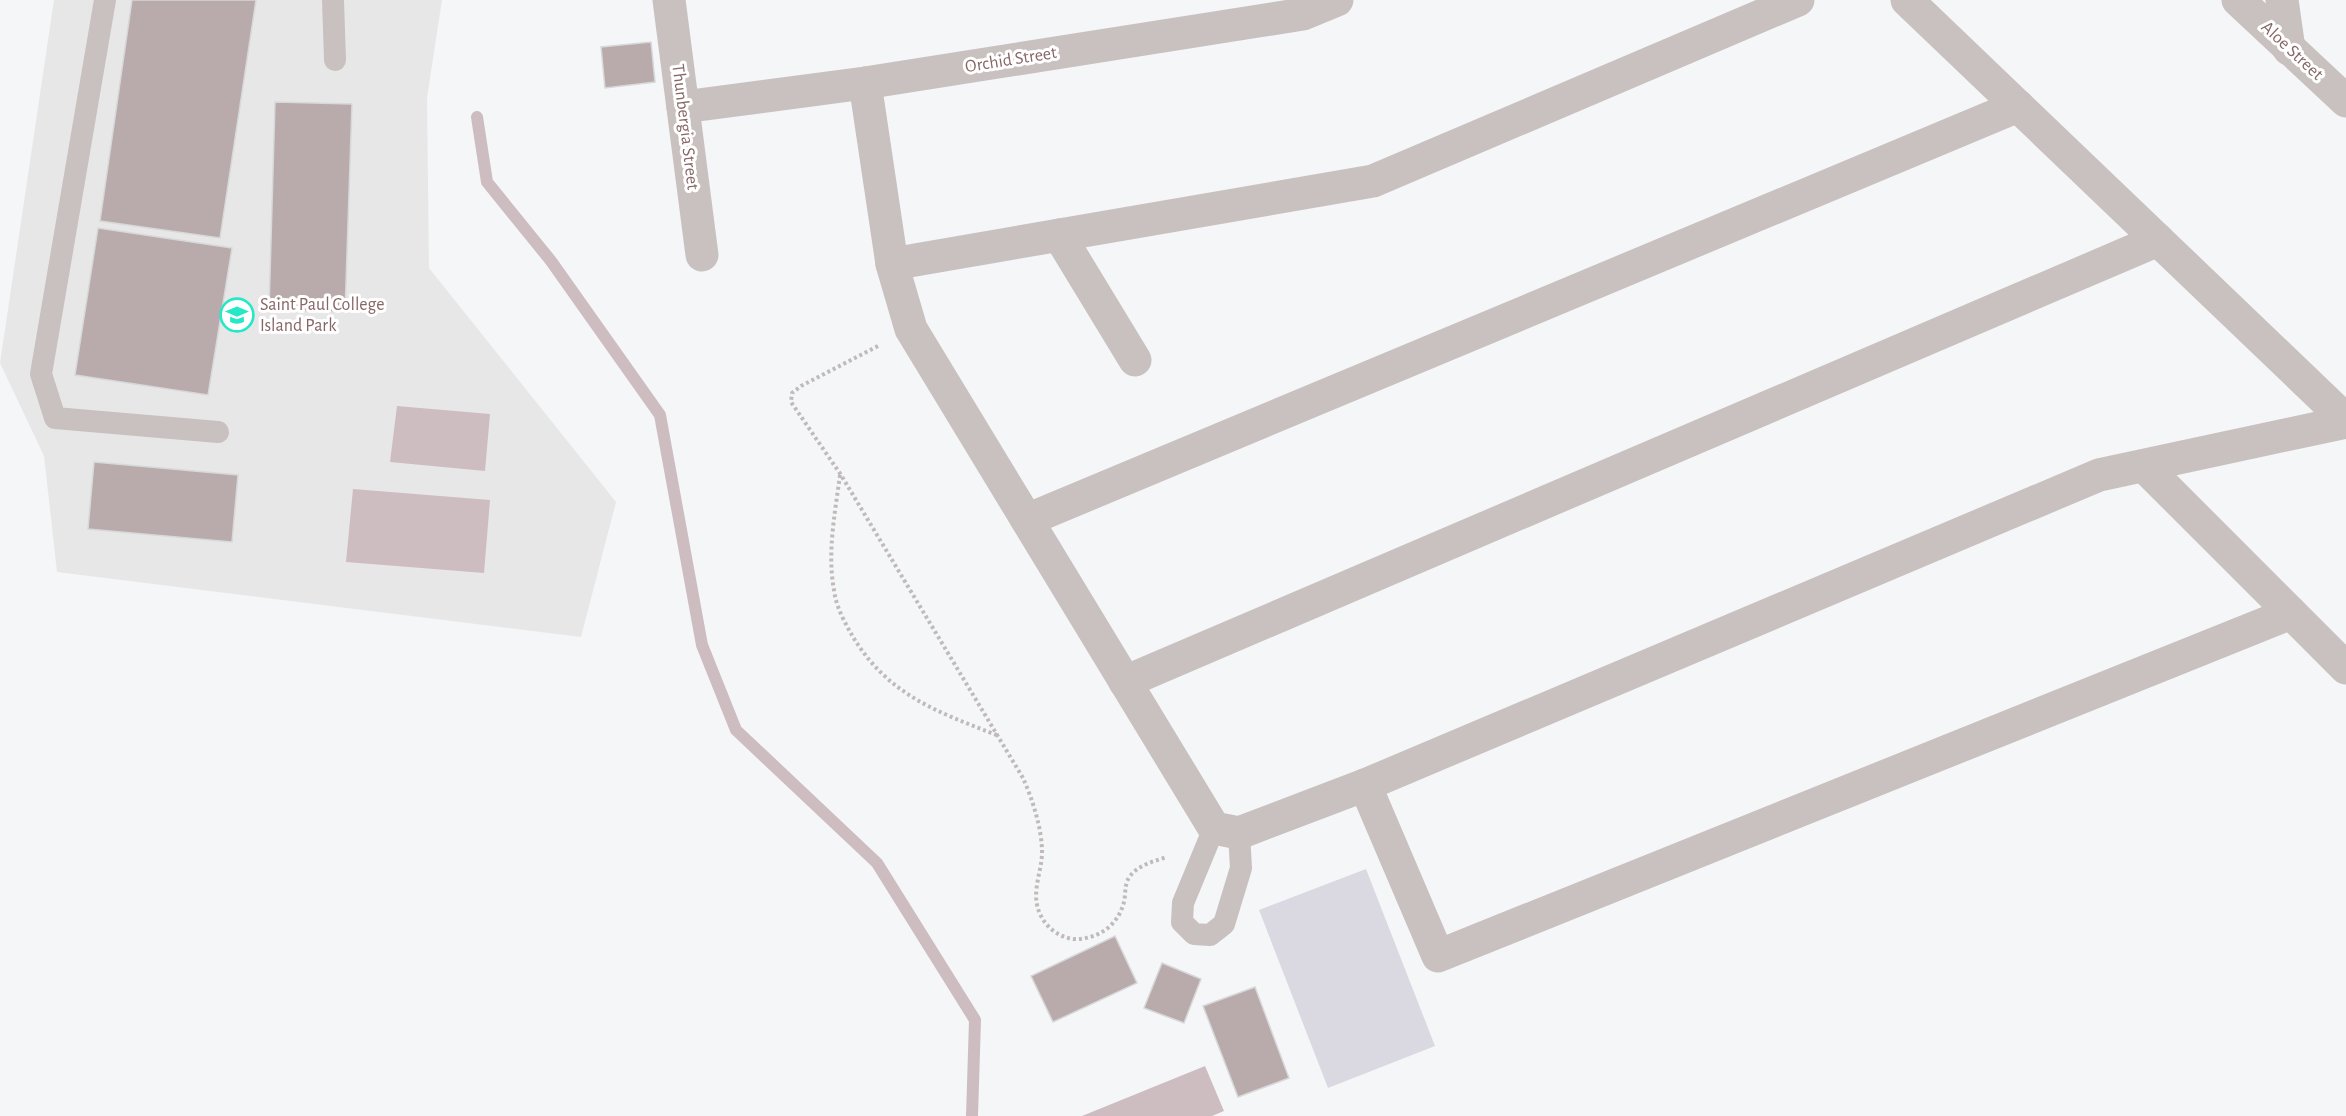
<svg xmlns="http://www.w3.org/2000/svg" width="2346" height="1116" viewBox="0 0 2346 1116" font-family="'Alegreya Sans',sans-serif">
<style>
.built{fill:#e8e7e8}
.green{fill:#dad9e2}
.water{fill:#cebdc0}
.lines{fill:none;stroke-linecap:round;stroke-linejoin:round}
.stream{stroke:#cebdc0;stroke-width:12}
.building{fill:#b9abab;stroke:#d7d8d9;stroke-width:1.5}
.path{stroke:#c0bbba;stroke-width:4;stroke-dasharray:3 3;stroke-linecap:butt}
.service{stroke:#c9c1c0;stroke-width:22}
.minor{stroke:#c9c1c0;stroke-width:33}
.labels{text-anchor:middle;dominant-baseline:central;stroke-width:6;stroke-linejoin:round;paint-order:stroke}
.street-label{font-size:18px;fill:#876766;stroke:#fff}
.poi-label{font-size:18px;fill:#876766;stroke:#fff;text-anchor:start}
</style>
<rect width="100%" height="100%" fill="#f5f6f8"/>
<polygon class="built" points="54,0 442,0 427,98 429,268 616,502 581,637 57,572 44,456 0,363"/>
<polygon class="green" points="1366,869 1435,1046 1328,1088 1259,910"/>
<g class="water">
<polygon points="397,406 490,414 485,471 390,462"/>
<polygon points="353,489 490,500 484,573 346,562"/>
<polygon points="1205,1066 1224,1111 1212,1116 1082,1116"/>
</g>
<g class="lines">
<polyline class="stream" points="477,117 487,182 551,261 660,415 702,645 736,730 877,863 975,1020 972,1116"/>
</g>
<g class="building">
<polygon points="132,0 256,0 220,238 100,221"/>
<polygon points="651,42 655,82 605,88 601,47"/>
<polygon points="275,102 352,104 345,312 269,310"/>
<polygon points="98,228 232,248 208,395 75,375"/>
<polygon points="94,462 238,475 232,542 88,529"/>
<polygon points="1115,936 1137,983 1053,1022 1031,976"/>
<polygon points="1162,963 1201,979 1184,1023 1144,1008"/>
<polygon points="1255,987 1289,1078 1238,1097 1203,1006"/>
</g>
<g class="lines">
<g class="path">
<path d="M878 346 801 386 792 393 791 402 841 475 1023 778C1032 798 1041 826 1042 849 1043 872 1029 893 1041 916 1047 928 1059 937 1073 939 1097 940 1118 926 1124 902 1126 893 1124 884 1130 876 1139 865 1154 861 1167 857"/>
<path d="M840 475C835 513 827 553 834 590 836 607 845 623 853 637 889 696 938 712 999 736"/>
</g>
<g class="service">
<polyline points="105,0 41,374 55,418 218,432"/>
<polyline points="333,0 335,60"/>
<polyline points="1214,828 1183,903 1182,922 1194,934 1210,935 1224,924 1241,868 1239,833"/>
</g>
<g class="minor">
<polyline points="669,0 702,255"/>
<polyline points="1907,0 2346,420"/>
<polyline points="2238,0 2346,101"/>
<polyline points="2282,0 2289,49"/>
<polyline points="865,83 892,264 911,329 1214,828 1239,833 1365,785 2099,475 2346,422"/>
<polyline points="683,107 865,83 1303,14 1337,0"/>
<polyline points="1059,235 1135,360"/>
<polyline points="892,264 1373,181 1798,0"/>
<polyline points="2145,467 2346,668"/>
<polyline points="1027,520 2018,106"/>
<polyline points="1125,682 2158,240"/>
<polyline points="1365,785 1438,956 2291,613"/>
</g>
</g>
<defs>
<g id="school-ring" transform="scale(1.725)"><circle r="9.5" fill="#fff" stroke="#25e8c6" stroke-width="1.5"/><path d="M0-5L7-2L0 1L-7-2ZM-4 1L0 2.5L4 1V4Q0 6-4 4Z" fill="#25e8c6"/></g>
</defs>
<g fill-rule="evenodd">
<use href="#school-ring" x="237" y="315"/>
</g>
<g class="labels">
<g class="street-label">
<text transform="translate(2292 51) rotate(43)">Aloe Street</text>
<text transform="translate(1011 60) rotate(-9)">Orchid Street</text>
<text transform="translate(685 127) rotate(83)">Thunbergia Street</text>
</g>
<g class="poi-label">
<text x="260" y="305">Saint Paul College<tspan x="260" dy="21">Island Park</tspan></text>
</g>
</g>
</svg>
